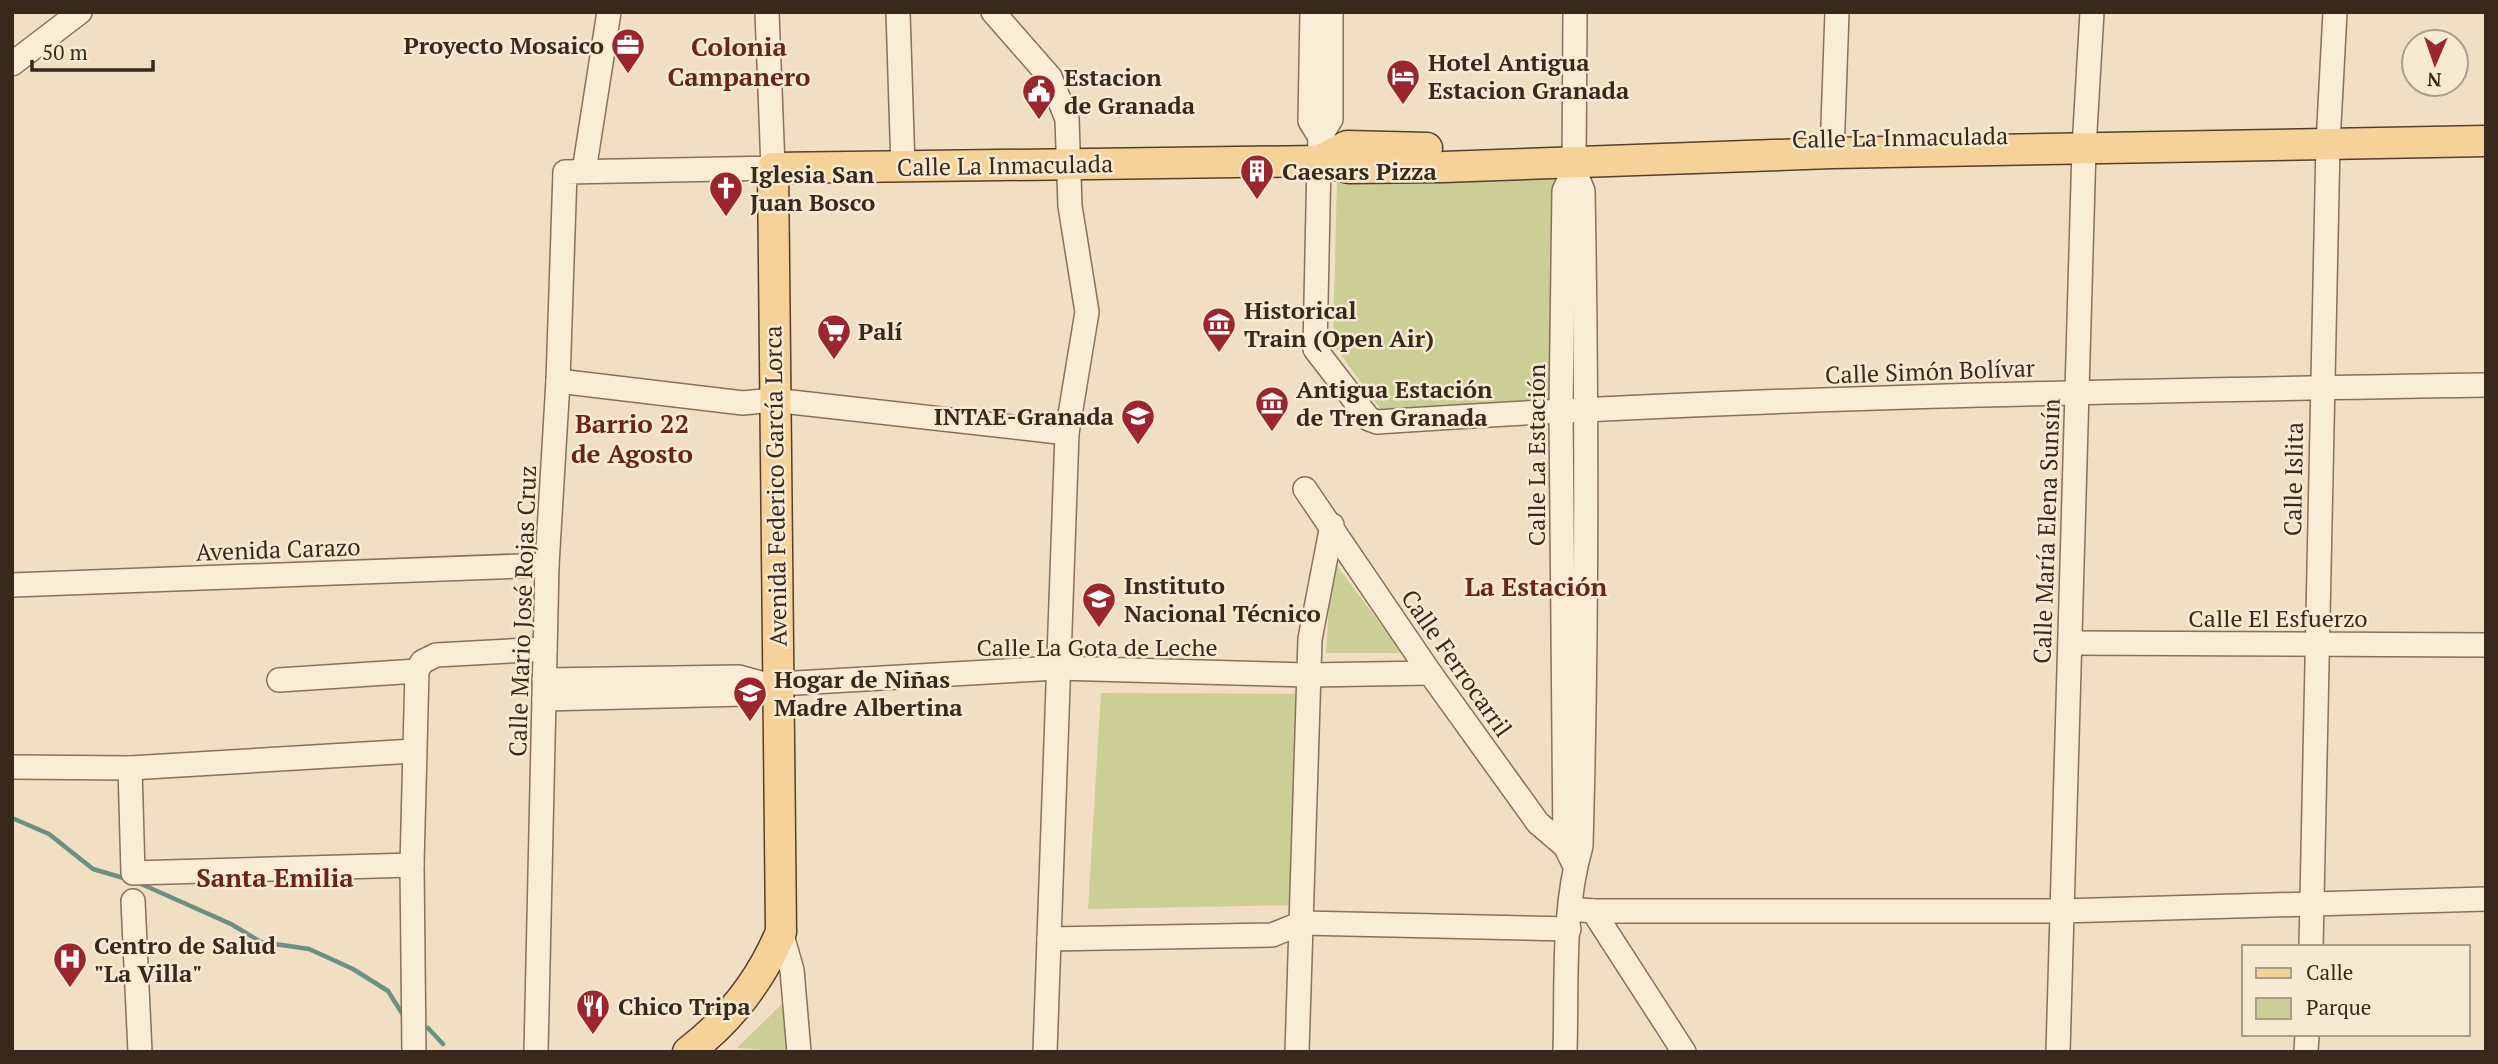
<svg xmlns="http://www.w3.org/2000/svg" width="2498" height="1064" viewBox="0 0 2498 1064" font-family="'PT Serif',serif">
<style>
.green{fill:#cbce95}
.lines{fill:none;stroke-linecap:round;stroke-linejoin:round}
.stream{stroke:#6b9185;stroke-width:4.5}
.minor-casing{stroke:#8a7058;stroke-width:26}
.major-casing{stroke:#583e2d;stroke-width:33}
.minor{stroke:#faedd5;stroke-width:23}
.major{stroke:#f4d298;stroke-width:30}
.labels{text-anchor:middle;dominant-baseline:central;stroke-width:5;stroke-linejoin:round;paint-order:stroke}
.poi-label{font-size:24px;font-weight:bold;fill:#39291d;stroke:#f7ead2;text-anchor:start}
.street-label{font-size:24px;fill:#39291d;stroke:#f7ead2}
.neighbourhood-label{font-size:26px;font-weight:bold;fill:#68261b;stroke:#f7ead2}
</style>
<rect width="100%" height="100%" fill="#f0dfc2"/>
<g class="green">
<polygon points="1561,171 1561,402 1384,414 1333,344 1337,178"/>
<polygon points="1332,559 1402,653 1326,653"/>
<polygon points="1101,693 1303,694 1301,905 1088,909"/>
<polygon points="787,999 793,1052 737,1048"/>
</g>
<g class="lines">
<g class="stream">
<polyline points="12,818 49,834 93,869 127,879"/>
<polyline points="139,883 231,924 261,942 309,949 353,969 388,991 405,1018"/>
<polyline points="428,1028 443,1044"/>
</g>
<g class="minor-casing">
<g id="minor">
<polyline points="898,12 903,168"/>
<polyline points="993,12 1050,77 1067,119 1070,206 1087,312 1067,433 1045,1052"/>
<polyline points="1312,12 1310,121 1320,137"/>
<path d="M1331 12V119L1320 137 1319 161 1315 349 1369 419 1377 422C1746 397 2116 391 2486 385"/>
<polyline points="12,64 80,12"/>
<polyline points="1832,153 1837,12"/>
<polyline points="1574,169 1564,191 1561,410 1565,846 1575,866"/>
<polyline points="584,171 609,12"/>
<polyline points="558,381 743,403 773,400 1067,433"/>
<polyline points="1305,489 1430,673 1538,823 1565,846 1574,846"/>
<polyline points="12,585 547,565"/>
<polyline points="2070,643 2486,645"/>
<polyline points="279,680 417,671"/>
<polyline points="544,680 739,677 764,684 778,684 1057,668 1309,675 1430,673"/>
<polyline points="544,699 744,694 764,684"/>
<polyline points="12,767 130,768 414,751"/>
<polyline points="130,768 133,873 412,865"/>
<polyline points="133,901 140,1052"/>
<polyline points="1571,909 1593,911 2061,911 2486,899"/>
<polyline points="1593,911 1684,1052"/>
<polyline points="781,932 792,970 799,1052"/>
<polyline points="1049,939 1272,935 1302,923 1569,929"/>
<polyline points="2311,947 2328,144 2335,12"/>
<polyline points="414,1052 412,865 417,671 422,662 436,655 545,649"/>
<polyline points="536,1052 547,565 558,381 565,172 773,168 767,12"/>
<polyline points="1297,1052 1310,639 1332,525"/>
<path d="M1565 1052C1567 985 1562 911 1581 846 1587 628 1587 409 1583 191L1574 169 1575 12"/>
<polyline points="2058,1052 2084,148 2092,12"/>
<polyline points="2306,1052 2307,1034"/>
</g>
</g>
<g class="major-casing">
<g id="major">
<polyline points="1319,161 1347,146 1427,148"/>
<path d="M688 1052C730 1020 761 980 781 932L773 168 1319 161 1349 168 1443 167 1832 153 2486 141"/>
</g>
</g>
<use href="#minor" class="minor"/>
<use href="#major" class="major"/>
</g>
<defs>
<g id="office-pin" transform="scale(1.75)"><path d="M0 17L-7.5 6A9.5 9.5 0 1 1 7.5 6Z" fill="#9c262e" stroke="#f7ead2"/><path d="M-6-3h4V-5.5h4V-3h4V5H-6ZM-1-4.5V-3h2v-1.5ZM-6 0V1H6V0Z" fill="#fff"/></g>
<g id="hotel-pin" transform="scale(1.75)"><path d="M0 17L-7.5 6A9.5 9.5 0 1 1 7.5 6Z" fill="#9c262e" stroke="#f7ead2"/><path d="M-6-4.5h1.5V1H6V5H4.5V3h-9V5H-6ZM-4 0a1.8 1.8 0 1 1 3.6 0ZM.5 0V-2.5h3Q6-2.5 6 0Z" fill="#fff"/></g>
<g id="civic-pin" transform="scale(1.75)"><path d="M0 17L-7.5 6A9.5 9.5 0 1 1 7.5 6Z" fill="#9c262e" stroke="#f7ead2"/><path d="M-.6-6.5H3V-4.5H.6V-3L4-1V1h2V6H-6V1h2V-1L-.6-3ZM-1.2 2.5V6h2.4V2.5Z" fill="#fff"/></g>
<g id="building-pin" transform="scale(1.75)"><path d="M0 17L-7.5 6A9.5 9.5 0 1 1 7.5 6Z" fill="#9c262e" stroke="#f7ead2"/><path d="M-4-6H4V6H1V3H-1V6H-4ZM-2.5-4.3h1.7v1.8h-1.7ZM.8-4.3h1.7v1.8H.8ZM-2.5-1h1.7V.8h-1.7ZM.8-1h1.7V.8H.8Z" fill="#fff"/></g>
<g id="church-pin" transform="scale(1.75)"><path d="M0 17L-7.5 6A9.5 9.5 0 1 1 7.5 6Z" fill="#9c262e" stroke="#f7ead2"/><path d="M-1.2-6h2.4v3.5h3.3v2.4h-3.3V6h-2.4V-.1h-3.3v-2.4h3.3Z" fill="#fff"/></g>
<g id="museum-pin" transform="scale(1.75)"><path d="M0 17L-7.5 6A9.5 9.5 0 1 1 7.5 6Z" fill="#9c262e" stroke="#f7ead2"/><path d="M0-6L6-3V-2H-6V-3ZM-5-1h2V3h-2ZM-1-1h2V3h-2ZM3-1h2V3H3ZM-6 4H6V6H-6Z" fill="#fff"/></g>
<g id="supermarket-pin" transform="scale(1.75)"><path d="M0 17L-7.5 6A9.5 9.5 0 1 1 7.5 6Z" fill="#9c262e" stroke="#f7ead2"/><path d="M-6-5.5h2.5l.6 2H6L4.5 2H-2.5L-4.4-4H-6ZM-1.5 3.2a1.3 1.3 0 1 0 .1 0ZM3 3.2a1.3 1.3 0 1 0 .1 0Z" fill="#fff"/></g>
<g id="school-pin" transform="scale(1.75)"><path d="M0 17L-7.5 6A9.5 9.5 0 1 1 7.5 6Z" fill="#9c262e" stroke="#f7ead2"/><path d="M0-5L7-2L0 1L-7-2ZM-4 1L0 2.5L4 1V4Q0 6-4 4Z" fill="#fff"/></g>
<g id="hospital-pin" transform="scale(1.75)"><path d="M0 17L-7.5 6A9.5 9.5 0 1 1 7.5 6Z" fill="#9c262e" stroke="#f7ead2"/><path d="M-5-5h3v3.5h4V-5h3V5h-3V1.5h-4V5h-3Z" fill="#fff"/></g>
<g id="restaurant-pin" transform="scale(1.75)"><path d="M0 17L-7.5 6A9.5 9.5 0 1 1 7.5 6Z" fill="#9c262e" stroke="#f7ead2"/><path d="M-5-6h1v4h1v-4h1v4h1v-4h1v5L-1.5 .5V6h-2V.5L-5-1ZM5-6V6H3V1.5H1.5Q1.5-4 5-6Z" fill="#fff"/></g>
</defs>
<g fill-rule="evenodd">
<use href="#office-pin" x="628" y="45"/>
<use href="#hotel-pin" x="1403" y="76"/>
<use href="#civic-pin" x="1039" y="91"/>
<use href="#building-pin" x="1257" y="171"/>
<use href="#church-pin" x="726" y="188"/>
<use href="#museum-pin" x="1219" y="324"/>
<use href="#supermarket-pin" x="834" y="331"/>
<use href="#museum-pin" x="1272" y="403"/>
<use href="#school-pin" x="1138" y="416"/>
<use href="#school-pin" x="1099" y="599"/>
<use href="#school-pin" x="750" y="693"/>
<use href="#hospital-pin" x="70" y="959"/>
<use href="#restaurant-pin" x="593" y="1006"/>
</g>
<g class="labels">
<g class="poi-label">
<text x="604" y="45" text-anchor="end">Proyecto Mosaico</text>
<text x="1428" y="62">Hotel Antigua<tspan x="1428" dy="28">Estacion Granada</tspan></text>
<text x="1064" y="77">Estacion<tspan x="1064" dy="28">de Granada</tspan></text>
<text x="1282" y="171">Caesars Pizza</text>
<text x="750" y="174">Iglesia San<tspan x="750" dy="28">Juan Bosco</tspan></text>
<text x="1244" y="310">Historical<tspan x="1244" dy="28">Train (Open Air)</tspan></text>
<text x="858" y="331">Palí</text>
<text x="1296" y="389">Antigua Estación<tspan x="1296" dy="28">de Tren Granada</tspan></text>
<text x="1114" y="416" text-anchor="end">INTAE-Granada</text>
<text x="1124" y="585">Instituto<tspan x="1124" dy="28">Nacional Técnico</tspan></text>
<text x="774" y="679">Hogar de Niñas<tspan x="774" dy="28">Madre Albertina</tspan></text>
<text x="94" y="945">Centro de Salud<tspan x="94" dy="28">"La Villa"</tspan></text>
<text x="618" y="1006">Chico Tripa</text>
</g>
<g class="street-label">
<text transform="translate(1900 137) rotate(-1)">Calle La Inmaculada</text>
<text transform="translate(1005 165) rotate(-1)">Calle La Inmaculada</text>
<text transform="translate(1930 371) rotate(-2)">Calle Simón Bolívar</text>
<text transform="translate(1536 455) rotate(-90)">Calle La Estación</text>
<text transform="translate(2293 479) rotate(-89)">Calle Islita</text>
<text transform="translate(775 486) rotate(-91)">Avenida Federico García Lorca</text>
<text transform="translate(2046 531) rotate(-88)">Calle María Elena Sunsín</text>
<text transform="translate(278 549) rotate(-2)">Avenida Carazo</text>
<text transform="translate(522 611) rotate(-88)">Calle Mario José Rojas Cruz</text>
<text x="2278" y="618">Calle El Esfuerzo</text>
<text x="1097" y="647">Calle La Gota de Leche</text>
<text transform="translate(1457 663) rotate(55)">Calle Ferrocarril</text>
</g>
<g class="neighbourhood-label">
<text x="739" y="46">Colonia<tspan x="739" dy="30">Campanero</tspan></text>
<text x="632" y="423">Barrio 22<tspan x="632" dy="30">de Agosto</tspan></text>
<text x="1536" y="586">La Estación</text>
<text x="275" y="877">Santa Emilia</text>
</g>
</g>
<rect width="2498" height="1064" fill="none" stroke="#39291d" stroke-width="28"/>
<rect x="2242" y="945" width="228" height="91" fill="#f7ead2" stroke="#ab9d8a" stroke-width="2"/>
<rect x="2256" y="968" width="35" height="10" fill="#f4d298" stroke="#ab9d8a" stroke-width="2"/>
<text x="2306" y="980" font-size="21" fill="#39291d">Calle</text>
<rect x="2256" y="998" width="35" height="21" fill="#cbce95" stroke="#ab9d8a" stroke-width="2"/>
<text x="2306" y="1015" font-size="21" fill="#39291d">Parque</text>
<g transform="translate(2435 63) rotate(182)"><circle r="33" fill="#f7ead2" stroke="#ab9d8a" stroke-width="2"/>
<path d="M0-5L12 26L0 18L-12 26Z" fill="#9c262e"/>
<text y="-10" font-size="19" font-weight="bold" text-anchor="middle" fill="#39291d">N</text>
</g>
<path d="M32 60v10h121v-10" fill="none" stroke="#39291d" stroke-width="3.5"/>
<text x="42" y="60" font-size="21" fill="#39291d" stroke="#f7ead2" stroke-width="5" paint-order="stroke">50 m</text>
</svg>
